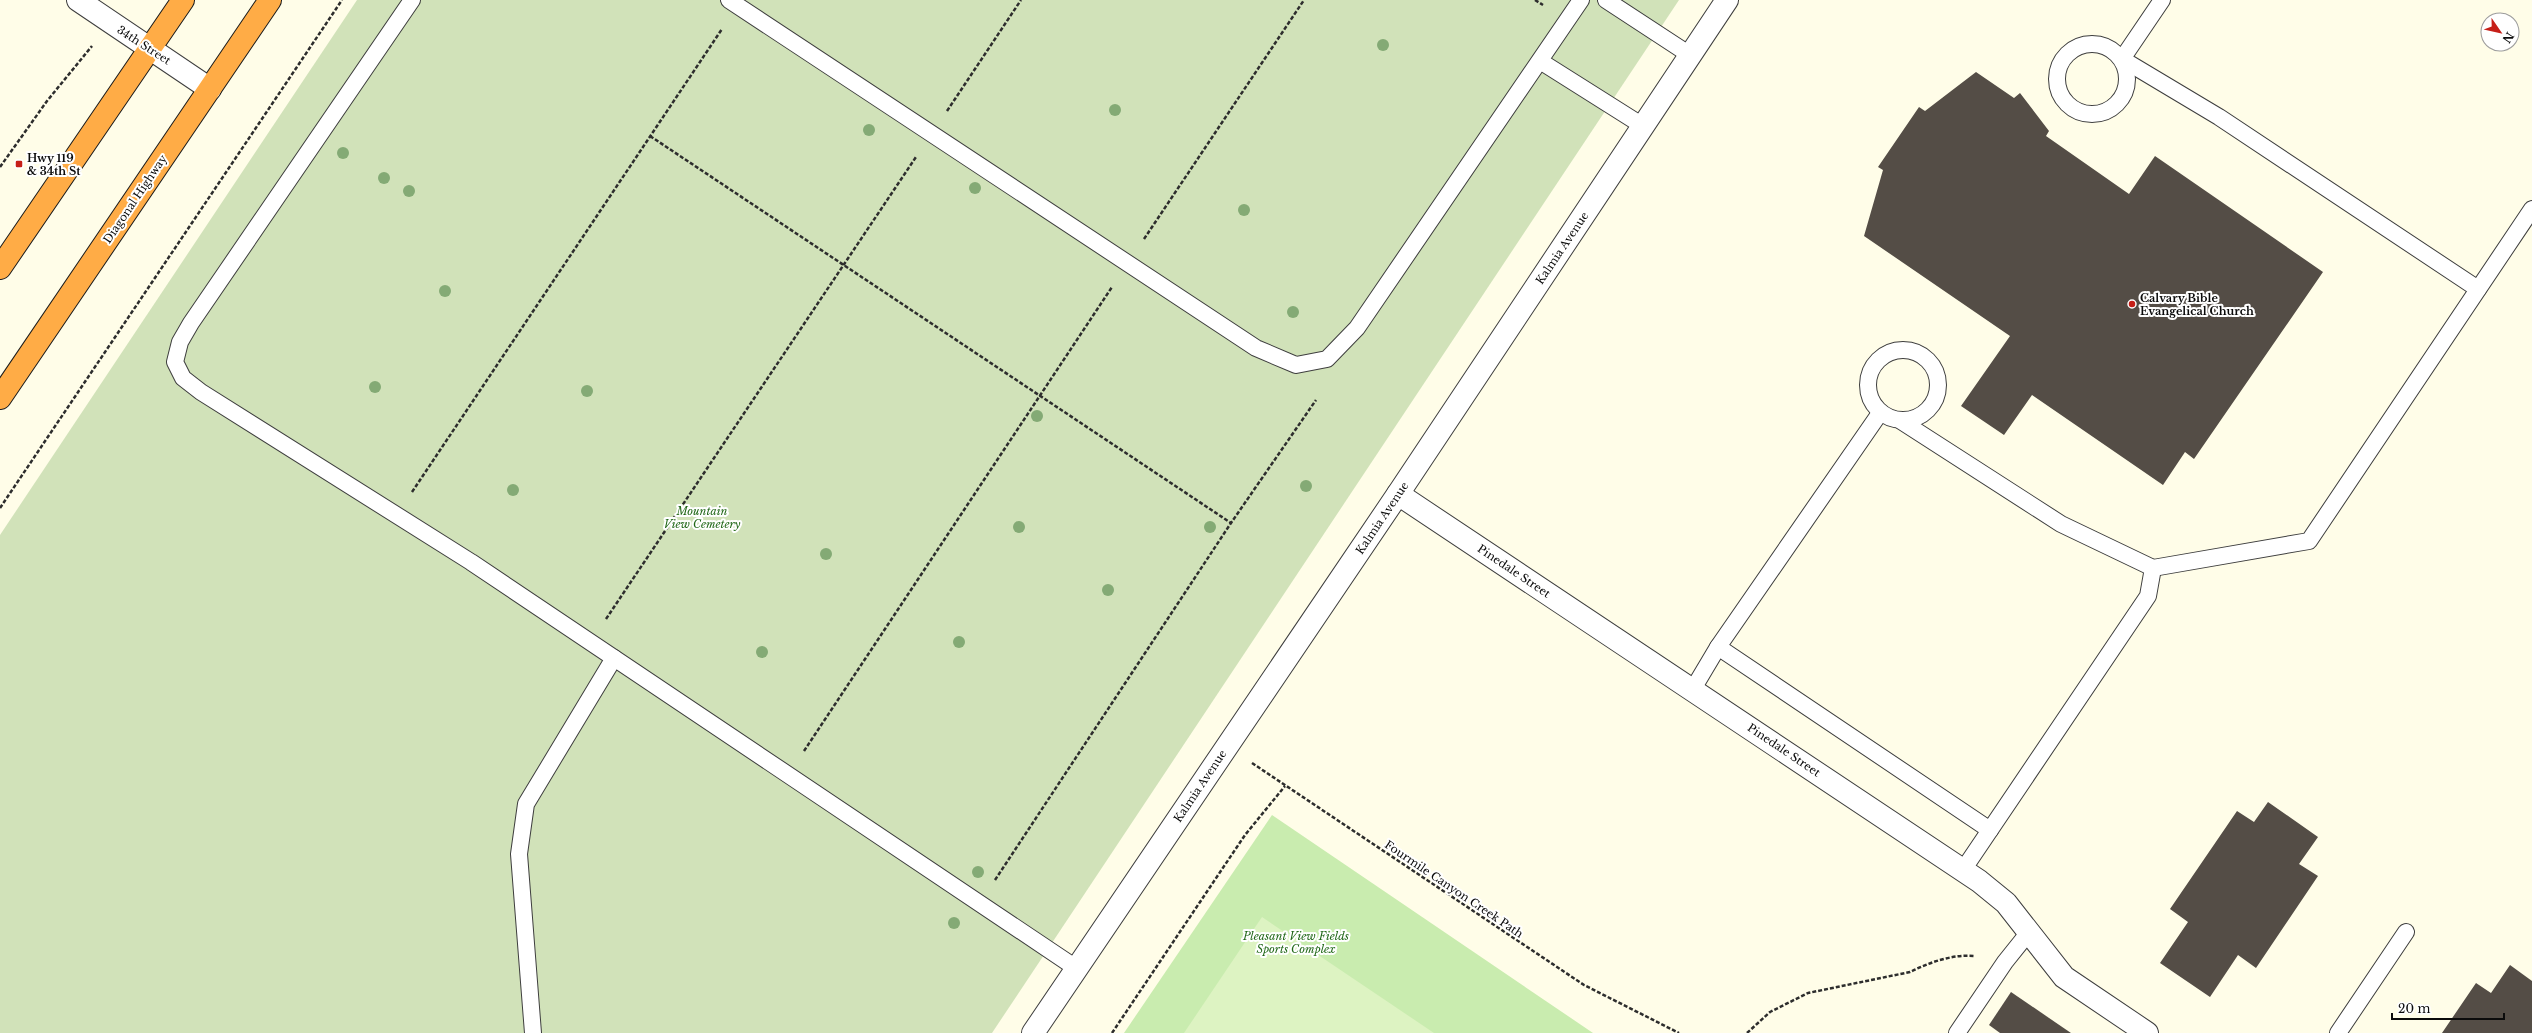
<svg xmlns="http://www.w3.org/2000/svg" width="2532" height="1033" viewBox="0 0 2532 1033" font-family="'Libre Baskerville',serif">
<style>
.green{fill:#c9ecaf}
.cemetery{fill:#d1e2b9}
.pitch{fill:#ddf3c2}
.building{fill:#544d46}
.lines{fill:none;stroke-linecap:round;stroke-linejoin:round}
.lane-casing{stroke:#3e3e3e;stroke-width:18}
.street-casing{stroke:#3e3e3e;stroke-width:24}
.highway-casing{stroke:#1c1c1c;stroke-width:24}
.path{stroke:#2d2d2d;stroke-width:2.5;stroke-dasharray:4 2;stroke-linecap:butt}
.lane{stroke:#fff;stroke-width:16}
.street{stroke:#fff;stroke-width:22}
.highway{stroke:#ffac46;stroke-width:22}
.tree{fill:#84aa75}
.poi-dot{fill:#c61f18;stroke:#fff;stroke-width:1.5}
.labels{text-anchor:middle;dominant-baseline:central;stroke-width:4;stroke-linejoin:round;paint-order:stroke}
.street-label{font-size:11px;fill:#0b0b0b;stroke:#fff}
.poi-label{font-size:11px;font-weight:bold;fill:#0b0b0b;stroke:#fff;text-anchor:start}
.park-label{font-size:11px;font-style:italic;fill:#206717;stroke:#fff}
</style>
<rect width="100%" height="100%" fill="#fffde8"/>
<polygon class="green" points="1272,815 1593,1033 1124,1033"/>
<polygon class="cemetery" points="357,0 1679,0 992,1033 0,1033 0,535"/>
<polygon class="pitch" points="1262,917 1434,1033 1184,1033"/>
<g class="building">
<polygon points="1976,72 2014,98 2020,93 2049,131 2046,136 2129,194 2155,156 2323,272 2194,459 2185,452 2163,485 2032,395 2004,435 1961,406 2010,336 1864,236 1883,170 1878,167 1919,107 1925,111"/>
<polygon points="2268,802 2318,837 2299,864 2318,876 2256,968 2238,955 2210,997 2160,963 2188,922 2170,909 2237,811 2254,822"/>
<polygon points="2510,965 2532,981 2532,1033 2442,1033 2476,983 2491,993"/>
<polygon points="2011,992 2071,1033 2000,1033 1989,1025"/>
</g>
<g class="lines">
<g class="lane-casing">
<g id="lane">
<polyline points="412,0 191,323 180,342 175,362 183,378 201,392 471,562 1076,968"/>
<polyline points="729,0 1256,348 1296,365 1327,359 1357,328 1581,0"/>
<polyline points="1606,0 1690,55"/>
<polyline points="2162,0 2122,59 2219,117 2478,289"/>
<circle cx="2092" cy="79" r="35"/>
<polyline points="1540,61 1643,126"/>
<circle cx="1903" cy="385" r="35"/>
<polyline points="1880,413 1718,647 1990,830"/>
<polyline points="1901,421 2061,524 2153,568 2309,541 2532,209"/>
<polyline points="1693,689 1718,647"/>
<polyline points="1963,870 2148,596 2153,568"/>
<polyline points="533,1033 519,854 526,804 614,658"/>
<polyline points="1957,1033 2005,962 2029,932"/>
<polyline points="2338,1033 2406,932"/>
</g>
</g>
<g class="street-casing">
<g id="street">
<polyline points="78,0 210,89"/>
<polyline points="1398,494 1979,881 2006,903 2064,977 2147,1033"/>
<polyline points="1033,1033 1398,494 1727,0"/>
</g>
</g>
<g class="highway-casing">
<g id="highway">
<polyline points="0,268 183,0"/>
<polyline points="0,398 270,0"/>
</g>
</g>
<g class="path">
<polyline points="1535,0 1543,5"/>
<polyline points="947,111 1021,0"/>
<polyline points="650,136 1231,523"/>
<polyline points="0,167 47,101 92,46"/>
<polyline points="1144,239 1304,0"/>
<polyline points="412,492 722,29"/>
<polyline points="0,508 342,0"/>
<polyline points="606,619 916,157"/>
<polyline points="804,751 1112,287"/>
<polyline points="1252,763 1584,985 1679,1033"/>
<polyline points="995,880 1231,523 1316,400"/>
<polyline points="1112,1033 1245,835 1285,786"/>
<path d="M1747 1033 1770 1012 1808 993 1910 972C1930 962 1953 954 1975 956"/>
</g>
<use href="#lane" class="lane"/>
<use href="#street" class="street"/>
<use href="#highway" class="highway"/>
</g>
<g class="tree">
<circle cx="1383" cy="45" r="6"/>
<circle cx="1115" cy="110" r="6"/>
<circle cx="869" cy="130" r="6"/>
<circle cx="343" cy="153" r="6"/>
<circle cx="384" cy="178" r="6"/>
<circle cx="975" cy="188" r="6"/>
<circle cx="409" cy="191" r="6"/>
<circle cx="1244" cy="210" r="6"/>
<circle cx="445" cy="291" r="6"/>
<circle cx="1293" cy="312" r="6"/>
<circle cx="375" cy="387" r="6"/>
<circle cx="587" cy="391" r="6"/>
<circle cx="1037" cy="416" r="6"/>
<circle cx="1306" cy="486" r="6"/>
<circle cx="513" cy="490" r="6"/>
<circle cx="1019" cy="527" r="6"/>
<circle cx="1210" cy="527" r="6"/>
<circle cx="826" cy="554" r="6"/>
<circle cx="1108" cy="590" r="6"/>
<circle cx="959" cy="642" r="6"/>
<circle cx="762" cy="652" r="6"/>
<circle cx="978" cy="872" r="6"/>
<circle cx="954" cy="923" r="6"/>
</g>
<g class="poi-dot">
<rect x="15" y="160" width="8" height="8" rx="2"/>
<circle cx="2132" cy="304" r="4"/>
</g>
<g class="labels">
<g class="street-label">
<text transform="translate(144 45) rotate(33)">34th Street</text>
<text transform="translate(135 199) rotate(-56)">Diagonal Highway</text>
<text transform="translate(1562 248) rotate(-56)">Kalmia Avenue</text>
<text transform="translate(1382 518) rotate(-56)">Kalmia Avenue</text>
<text transform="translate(1514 571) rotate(34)">Pinedale Street</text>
<text transform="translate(1784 750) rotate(34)">Pinedale Street</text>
<text transform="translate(1200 786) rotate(-56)">Kalmia Avenue</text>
<text transform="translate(1454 889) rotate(34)">Fourmile Canyon Creek Path</text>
</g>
<g class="poi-label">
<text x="27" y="158">Hwy 119<tspan x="27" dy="13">&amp; 34th St</tspan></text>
<text x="2140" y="298">Calvary Bible<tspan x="2140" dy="13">Evangelical Church</tspan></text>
</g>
<g class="park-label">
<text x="702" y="511">Mountain<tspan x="702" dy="13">View Cemetery</tspan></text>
<text x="1296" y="936">Pleasant View Fields<tspan x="1296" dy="13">Sports Complex</tspan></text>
</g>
</g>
<g transform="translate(2500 32) rotate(124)"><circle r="19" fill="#ffffff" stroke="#9d9d9d"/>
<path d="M0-3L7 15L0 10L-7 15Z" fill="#c61f18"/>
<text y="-6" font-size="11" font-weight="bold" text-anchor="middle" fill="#0b0b0b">N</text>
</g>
<path d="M2392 1013v6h112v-6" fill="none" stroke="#0b0b0b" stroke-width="2"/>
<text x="2398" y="1013" font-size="12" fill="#0b0b0b" stroke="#ffffff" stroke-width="3" paint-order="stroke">20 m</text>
</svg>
